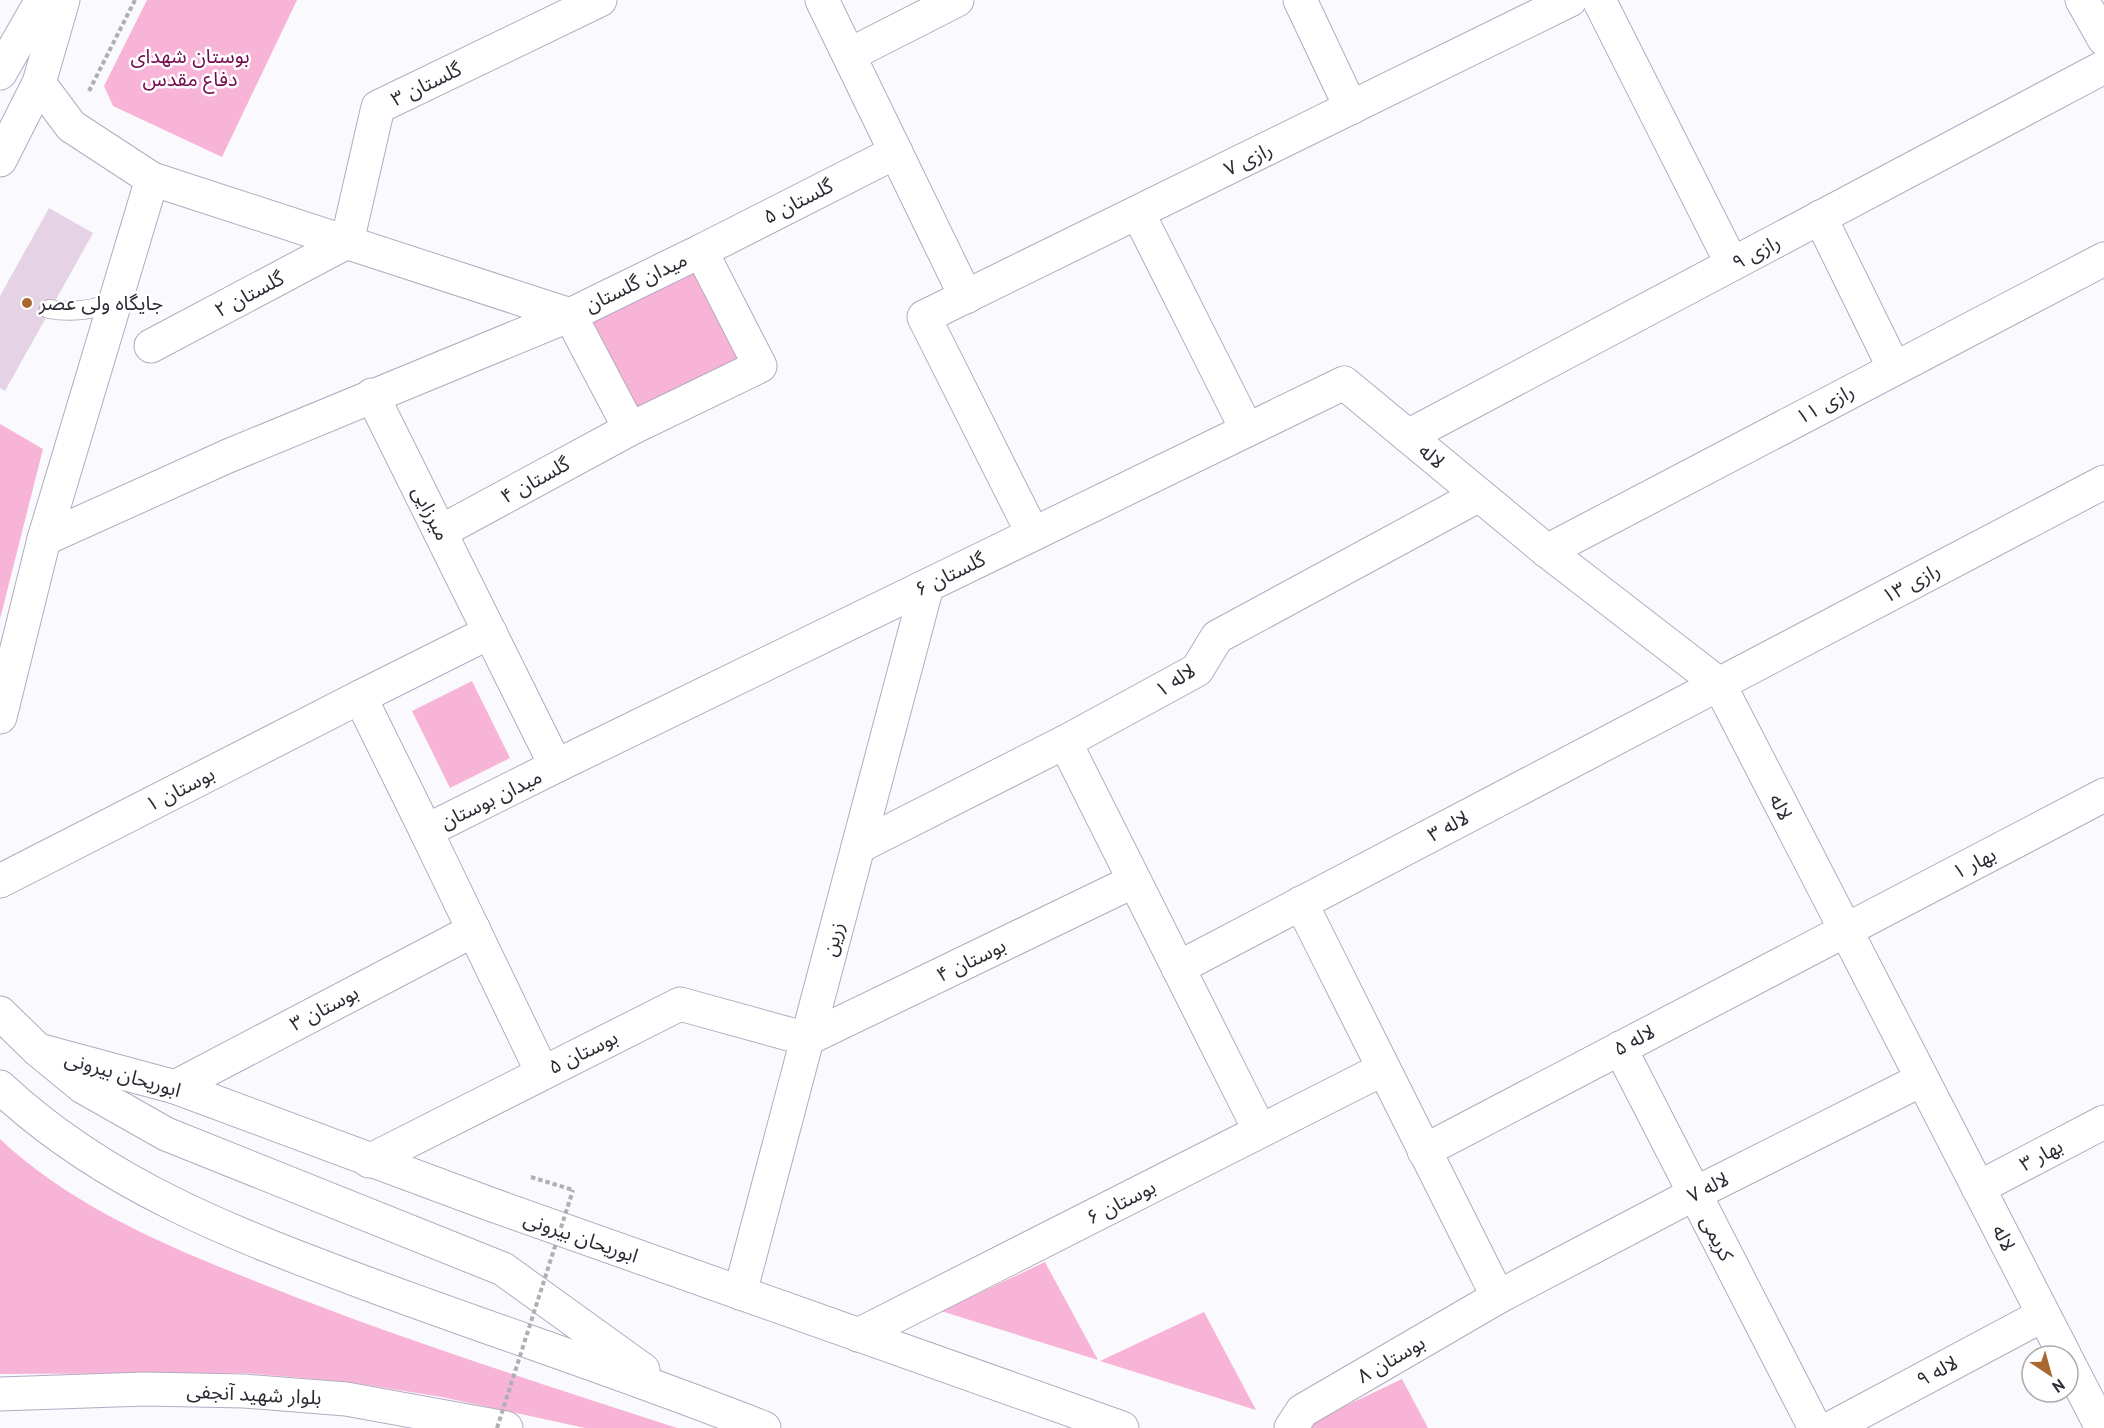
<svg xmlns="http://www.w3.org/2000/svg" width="2104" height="1428" viewBox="0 0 2104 1428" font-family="'PT Sans','Noto Sans Arabic',sans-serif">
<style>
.green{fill:#f8b4d6}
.building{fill:#e5d2e5}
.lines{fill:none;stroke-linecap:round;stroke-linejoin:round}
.service-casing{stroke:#b3abc1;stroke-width:20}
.minor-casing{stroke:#b3abc1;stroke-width:35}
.tertiary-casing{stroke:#b3abc1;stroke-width:35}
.primary-casing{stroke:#b3abc1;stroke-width:35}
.path{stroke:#afaeb3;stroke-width:4;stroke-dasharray:4.5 3;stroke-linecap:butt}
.service{stroke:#fff;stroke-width:18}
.minor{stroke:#fff;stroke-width:33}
.tertiary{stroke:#fff;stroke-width:33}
.primary{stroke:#fff;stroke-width:33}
.path-bridge{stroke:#afaeb3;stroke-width:4;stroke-dasharray:4.5 3;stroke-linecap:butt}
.poi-dot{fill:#a96832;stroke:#fff;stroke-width:2}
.labels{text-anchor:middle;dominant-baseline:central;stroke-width:5;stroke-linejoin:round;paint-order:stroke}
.park-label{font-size:20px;fill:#730b4e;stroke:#fff}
.street-label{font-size:20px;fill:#2d2a33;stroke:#fff}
.poi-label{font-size:20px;fill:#2d2a33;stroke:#fff;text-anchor:start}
</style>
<rect width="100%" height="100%" fill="#faf9fd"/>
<g class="green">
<polygon points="147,0 297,0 222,157 113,106 104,86"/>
<polygon points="701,251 760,366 630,429 570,315"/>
<polygon points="0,424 43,449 0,619"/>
<polygon points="472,681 510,758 450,788 412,711"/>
<path d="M0 1139C73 1208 173 1249 265 1285 400 1339 539 1383 677 1428H585L442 1397 348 1382 245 1373 0 1374Z"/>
<polygon points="1045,1262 1098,1360 941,1311"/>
<polygon points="1204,1312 1256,1410 1100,1361"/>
<polygon points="1402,1379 1428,1428 1299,1428"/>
</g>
<polygon class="building" points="49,208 93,233 5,391 0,388 0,296"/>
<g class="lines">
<g class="service-casing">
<path id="service" d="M49 309C73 313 93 311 114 301"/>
</g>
<g class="minor-casing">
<g id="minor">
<polyline points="822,0 966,297"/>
<polyline points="1300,0 1351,108"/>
<polyline points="1599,0 1732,264"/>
<polyline points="2082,0 2104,39"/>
<polyline points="849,55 957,0"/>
<polyline points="152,179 570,315"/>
<polyline points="1138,213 1247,430"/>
<polyline points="1820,217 1894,368"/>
<polyline points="701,251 896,152"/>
<polyline points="151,346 347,242 378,107 600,0"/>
<polyline points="372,395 556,766 426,831 360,697 490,632"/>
<polyline points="1408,436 2104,67"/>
<polyline points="440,532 630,429 760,366 701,251 570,315 630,429"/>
<polyline points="1033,534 924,317 1570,0"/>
<polyline points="44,539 228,456 570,315"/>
<polyline points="1547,551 2104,259"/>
<polyline points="1065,742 1260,1131"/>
<polyline points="556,766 1344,383 1547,551 1719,684 2065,1356"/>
<polyline points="426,831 542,1072"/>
<polyline points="858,847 1065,742 1197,670 1217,637 1479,495"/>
<polyline points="0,881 360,697"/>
<polyline points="1301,903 1498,1297"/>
<polyline points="1178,968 2104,482"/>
<polyline points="1620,1048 1815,1428"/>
<polyline points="175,1087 474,930"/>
<polyline points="1424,1151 2104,795"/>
<polyline points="369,1161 680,1004 807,1039 1134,881"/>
<polyline points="1978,1188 2104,1122"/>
<polyline points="740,1293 927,586"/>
<polyline points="858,1335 1383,1069"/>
<polyline points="2068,1362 2102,1428"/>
<polyline points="1291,1428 1302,1411 1498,1297 1694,1194 1921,1080"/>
<polyline points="1831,1428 2043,1315"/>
</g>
</g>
<g class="tertiary-casing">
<g id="tertiary">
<polyline points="0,717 44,539 152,179 71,126 39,83"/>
<polyline points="0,1013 38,1050 175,1087 487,1203 1122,1428"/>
</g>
</g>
<g class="primary-casing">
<g id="primary">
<polyline points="0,73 42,0"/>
<polyline points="0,160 39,83 63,0"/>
<polyline points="38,1050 83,1087 166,1134 503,1269 643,1370"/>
<path d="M0 1087C106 1186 234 1234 368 1284 500 1333 633 1376 764 1428"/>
<polyline points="0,1394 145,1389 244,1391 346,1399 506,1428"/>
</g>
</g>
<g class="path">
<polyline points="89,91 135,0"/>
<polyline points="531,1177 573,1190"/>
</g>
<use href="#service" class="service"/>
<use href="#minor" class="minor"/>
<use href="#tertiary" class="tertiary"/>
<use href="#primary" class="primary"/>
<polyline class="path-bridge" points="497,1428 573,1190"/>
</g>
<circle class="poi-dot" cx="27" cy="303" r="6"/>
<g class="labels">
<g class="park-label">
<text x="190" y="56">بوستان شهدای<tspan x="190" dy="23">دفاع مقدس</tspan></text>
</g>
<g class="street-label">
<text transform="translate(426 84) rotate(-26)">گلستان ۳</text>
<text transform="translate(1248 159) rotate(-26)">رازی ۷</text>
<text transform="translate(798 201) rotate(-27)">گلستان ۵</text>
<text transform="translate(1756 252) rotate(-28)">رازی ۹</text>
<text transform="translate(636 282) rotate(-26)">میدان گلستان</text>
<text transform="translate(249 294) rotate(-28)">گلستان ۲</text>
<text transform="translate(1825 404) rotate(-28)">رازی ۱۱</text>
<text transform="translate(1432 456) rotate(40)">لاله</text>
<text transform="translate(535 480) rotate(-29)">گلستان ۴</text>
<text transform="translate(431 513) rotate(63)">میرزایی</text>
<text transform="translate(950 574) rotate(-26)">گلستان ۶</text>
<text transform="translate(1911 583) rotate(-28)">رازی ۱۳</text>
<text transform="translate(1175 680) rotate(-33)">لاله ۱</text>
<text transform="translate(180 789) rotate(-27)">بوستان ۱</text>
<text transform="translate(491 799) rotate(-26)">میدان بوستان</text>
<text transform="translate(1781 807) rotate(63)">لاله</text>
<text transform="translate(1448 826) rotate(-28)">لاله ۳</text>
<text transform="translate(1974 863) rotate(-27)">بهار ۱</text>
<text transform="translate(833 939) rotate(-75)">زرین</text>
<text transform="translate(971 960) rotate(-26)">بوستان ۴</text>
<text transform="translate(324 1008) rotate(-28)">بوستان ۳</text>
<text transform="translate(1634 1040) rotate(-28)">لاله ۵</text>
<text transform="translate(583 1052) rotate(-26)">بوستان ۵</text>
<text transform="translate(123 1074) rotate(16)">ابوریحان بیرونی</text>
<text transform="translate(2041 1155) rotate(-28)">بهار ۳</text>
<text transform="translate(1708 1187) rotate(-27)">لاله ۷</text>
<text transform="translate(1121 1202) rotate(-27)">بوستان ۶</text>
<text transform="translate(581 1237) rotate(19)">ابوریحان بیرونی</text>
<text transform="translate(1717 1238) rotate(63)">کریمی</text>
<text transform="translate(2004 1238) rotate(63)">لاله</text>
<text transform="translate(1391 1359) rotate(-30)">بوستان ۸</text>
<text transform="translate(1937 1371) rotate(-28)">لاله ۹</text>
<text transform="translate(254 1394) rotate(3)">بلوار شهید آنجفی</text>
</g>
<g class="poi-label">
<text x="39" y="303">جایگاه ولی عصر</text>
</g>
</g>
<g transform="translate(2050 1374) rotate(144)"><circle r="28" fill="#ffffff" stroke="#abaaad" stroke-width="1.5"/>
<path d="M0-4.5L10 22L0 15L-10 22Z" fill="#a96832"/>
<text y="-9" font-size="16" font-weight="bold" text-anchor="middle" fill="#2d2a33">N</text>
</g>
</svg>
